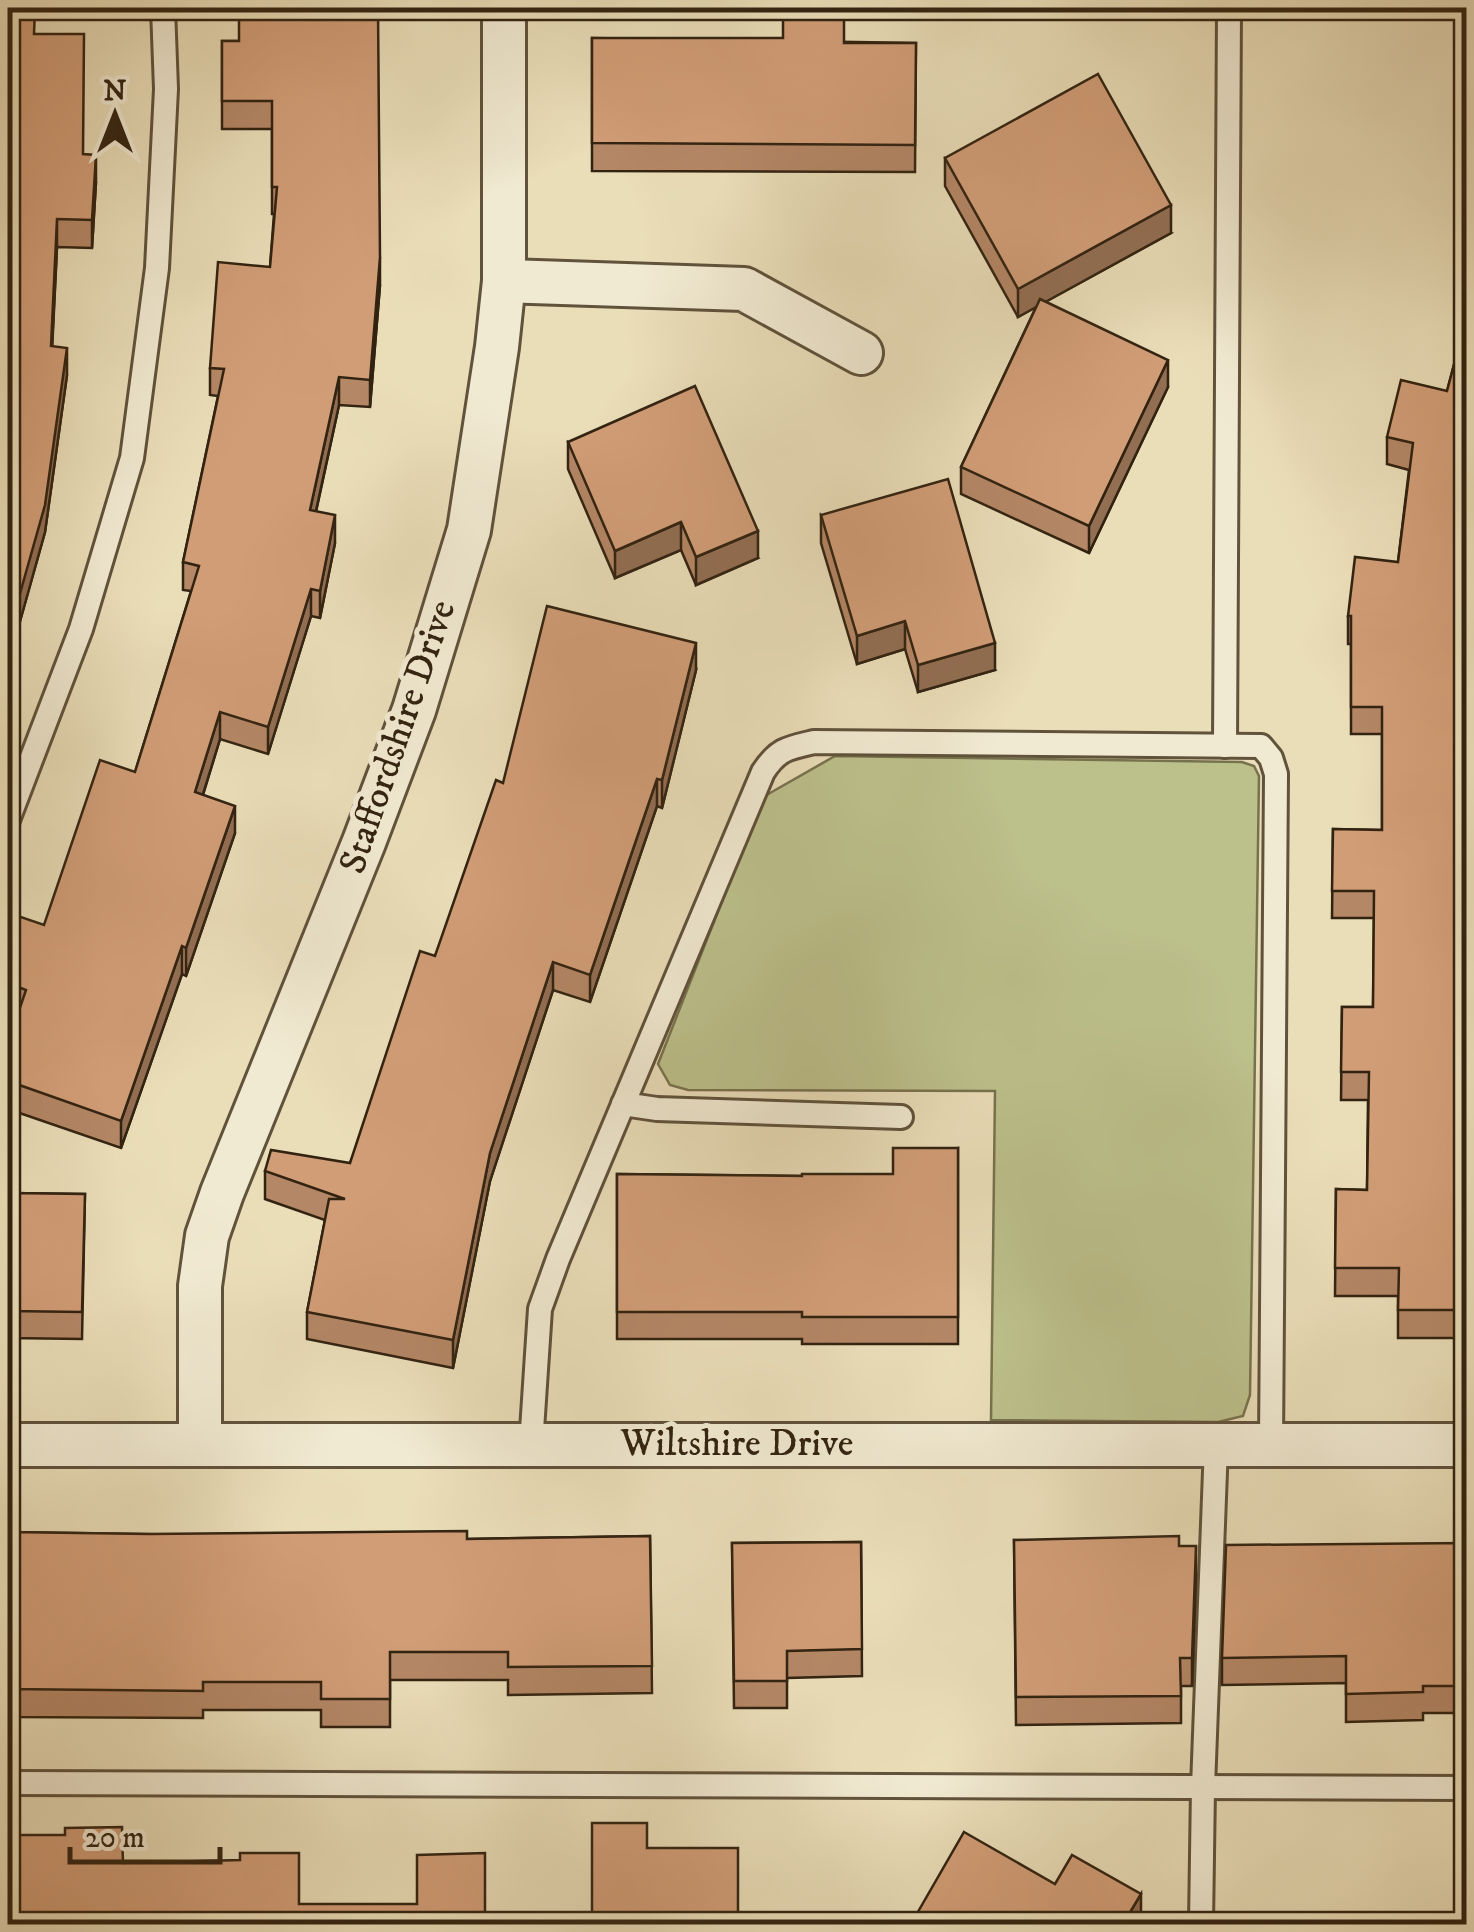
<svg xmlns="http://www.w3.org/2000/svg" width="1474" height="1932" viewBox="0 0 1474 1932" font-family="'IM FELL DW Pica',serif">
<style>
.green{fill:#bcc08b;stroke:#77724e;stroke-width:2.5}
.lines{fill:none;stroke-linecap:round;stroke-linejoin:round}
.lane-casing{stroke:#60523b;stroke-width:28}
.street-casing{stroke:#60523b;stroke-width:48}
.lane{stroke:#f1ead2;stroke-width:22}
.street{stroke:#f1ead2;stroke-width:42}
.wall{fill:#b48766;stroke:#322311;stroke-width:2.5}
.shaded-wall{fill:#926e53;stroke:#322311;stroke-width:2.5}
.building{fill:#d19d77;stroke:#322311;stroke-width:2.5}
.labels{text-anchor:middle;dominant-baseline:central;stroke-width:10;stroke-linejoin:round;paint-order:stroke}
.street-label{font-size:38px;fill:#322311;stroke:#f1ead2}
</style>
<rect width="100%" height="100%" fill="#eadeb9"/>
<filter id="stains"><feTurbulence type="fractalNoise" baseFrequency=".002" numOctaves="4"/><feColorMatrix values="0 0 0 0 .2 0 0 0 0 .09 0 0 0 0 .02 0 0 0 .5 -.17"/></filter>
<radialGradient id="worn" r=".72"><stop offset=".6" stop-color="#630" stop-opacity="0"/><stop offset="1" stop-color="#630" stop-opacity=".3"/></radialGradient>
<polygon class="green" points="835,756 1242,762 1254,766 1259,776 1250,1395 1243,1416 1218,1422 991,1420 995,1091 688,1090 670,1085 658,1064 763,797"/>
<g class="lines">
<g class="lane-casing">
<g id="lane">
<polyline points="1225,746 1229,8"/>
<polyline points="8,820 81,629 132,458 157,268 166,89 163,8"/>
<polyline points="623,1104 657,1109 901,1117"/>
<path d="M531 1445 540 1309 558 1259 763 772C778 749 788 748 814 742L1261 746 1271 758 1276 774 1271 1445"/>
<polyline points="8,1783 1466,1788"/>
<polyline points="1201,1924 1203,1787 1216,1445"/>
</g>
</g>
<g class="street-casing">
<g id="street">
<polyline points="504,281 744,289 861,353"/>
<polyline points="8,1445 1466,1445"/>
<polyline points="200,1445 200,1286 207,1236 222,1193 364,842 414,710 469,530 497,347 504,281 504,8"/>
</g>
</g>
<use href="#lane" class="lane"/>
<use href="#street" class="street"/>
</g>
<g class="wall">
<polygon points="8,8 35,34 83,154 96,182 92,248 57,247 52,346 67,375 45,532 17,632 8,629"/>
<polygon points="592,38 916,43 915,172 592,171"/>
<polygon points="222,41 239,41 380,285 370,407 339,405 316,512 335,543 320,618 311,616 268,754 220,739 203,795 235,833 186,976 182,974 121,1148 8,1109 8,1043 17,1014 8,1010 8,945 44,925 135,772 191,591 183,590 183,562 218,396 210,395 210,368 270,267 274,214 272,214 272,129 222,129"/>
<polygon points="945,158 1171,233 1045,302 1168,387 1089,553 961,494 961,467 1036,307 1018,317 945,186"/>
<polygon points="1466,319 1466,1338 1398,1338 1398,1296 1335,1296 1336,1189 1367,1190 1368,1100 1341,1100 1342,1007 1373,1007 1374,918 1332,918 1333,829 1382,830 1382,734 1351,734 1351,644 1348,644 1348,616 1398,562 1409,470 1387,464 1387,437 1447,391"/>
<polygon points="568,442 758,558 696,585 681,550 615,578 568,469"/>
<polygon points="821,515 995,670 918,692 905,649 857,664 821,543"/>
<polygon points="696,670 662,808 657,806 590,1002 553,990 490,1181 453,1368 307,1339 307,1312 325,1220 265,1199 265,1171 350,1163 435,956 503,783"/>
<polygon points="958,1148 958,1344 802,1344 802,1339 617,1339 617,1174 802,1176 893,1174"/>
<polygon points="8,1193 85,1194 82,1339 8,1338"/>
<polygon points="8,1532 467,1539 650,1536 652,1693 508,1695 508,1680 390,1680 390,1727 321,1727 321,1710 203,1710 203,1718 8,1717"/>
<polygon points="1014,1540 1179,1546 1196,1573 1192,1686 1181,1686 1181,1723 1016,1725"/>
<polygon points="861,1542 862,1676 787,1678 787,1708 734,1708 732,1543"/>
<polygon points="1466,1543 1466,1713 1423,1713 1423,1720 1346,1722 1346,1683 1222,1685 1222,1658"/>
</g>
<g class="shaded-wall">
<polygon points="96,155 96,182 92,248 92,220"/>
<polygon points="1171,205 1171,233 1018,317 1018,289"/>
<polygon points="57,219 57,247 51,373 51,346"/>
<polygon points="380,257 380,285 370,407 370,380"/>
<polygon points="67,348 67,375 45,532 17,632 17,604"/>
<polygon points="1168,360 1168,387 1089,553 1089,526"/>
<polygon points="339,377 339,405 310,538 310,510"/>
<polygon points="335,515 335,543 320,618 320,591"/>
<polygon points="681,522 681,550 615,578 615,551"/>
<polygon points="758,531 758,558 696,585 696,557"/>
<polygon points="311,589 311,616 268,754 268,727"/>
<polygon points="905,621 905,649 857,664 857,636"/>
<polygon points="696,643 696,670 662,808 662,780"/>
<polygon points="995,643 995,670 918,692 918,665"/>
<polygon points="220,712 220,739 195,820 195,792"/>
<polygon points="657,779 657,806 590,1002 590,975"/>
<polygon points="235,806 235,833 186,976 186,948"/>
<polygon points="182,946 182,974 121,1148 121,1121"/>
<polygon points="553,962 553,990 490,1181 453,1368 453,1340 490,1153"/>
<polygon points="1196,1546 1196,1573 1192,1686 1192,1658"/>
<polygon points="1141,1894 1141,1921 1139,1924 1123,1924"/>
</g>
<g class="building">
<polygon points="8,8 35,8 34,34 84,34 83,154 96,155 92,220 57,219 51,346 67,348 45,505 17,604 8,602"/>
<polygon points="239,8 378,8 380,257 370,380 339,377 310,510 335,515 320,591 311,589 268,727 220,712 195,792 235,806 186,948 182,946 121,1121 8,1081 8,1043 26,990 8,983 8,945 18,916 44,925 100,760 135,772 199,566 183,562 224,369 210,368 218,262 270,267 277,187 272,187 272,101 222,101 222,41 239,41"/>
<polygon points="783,8 844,8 844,43 916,43 915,145 592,143 592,38 783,38"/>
<polygon points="1098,74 1171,205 1018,289 945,158"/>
<polygon points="1040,299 1168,360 1089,526 961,467"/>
<polygon points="1466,319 1466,1310 1398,1310 1399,1268 1335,1268 1336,1189 1367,1190 1369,1072 1341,1072 1342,1007 1373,1007 1374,891 1332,891 1333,829 1382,830 1382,707 1351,707 1351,616 1348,616 1355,557 1398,562 1413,443 1387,437 1401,380 1447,391"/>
<polygon points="695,386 758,531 696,557 681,522 615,551 568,442"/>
<polygon points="948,479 995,643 918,665 905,621 857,636 821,515"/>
<polygon points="547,606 696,643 662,780 657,779 590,975 553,962 490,1153 453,1340 307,1312 329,1199 345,1199 265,1171 271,1150 350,1163 420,951 435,956 496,780 503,783"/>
<polygon points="893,1148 958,1148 958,1317 802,1317 802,1312 617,1312 617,1174 802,1176 802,1174 893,1174"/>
<polygon points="8,1193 85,1194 82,1312 8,1311"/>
<polygon points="467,1531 467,1539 650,1536 652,1666 508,1667 508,1652 390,1652 390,1699 321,1699 321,1682 203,1682 203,1691 8,1689 8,1532 149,1534"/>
<polygon points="1179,1536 1179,1546 1196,1546 1192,1658 1180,1658 1181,1696 1016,1697 1014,1540"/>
<polygon points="861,1542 862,1649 787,1651 787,1681 734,1681 732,1543"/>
<polygon points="1466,1543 1466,1686 1423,1686 1423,1692 1346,1694 1346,1656 1222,1658 1226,1545"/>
<polygon points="592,1823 647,1823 647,1848 738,1848 738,1924 8,1924 8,1835 65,1835 65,1828 122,1827 123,1863 240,1860 240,1853 299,1853 299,1904 417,1904 417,1855 485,1853 485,1914 592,1914"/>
<polygon points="964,1832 1055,1884 1072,1855 1141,1894 1123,1924 911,1924"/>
</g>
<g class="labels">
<g class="street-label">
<text transform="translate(398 737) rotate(-71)">Staffordshire Drive</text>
<text x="737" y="1444">Wiltshire Drive</text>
</g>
</g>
<rect width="1474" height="1932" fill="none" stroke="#eadeb9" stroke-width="40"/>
<rect x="10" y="10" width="1454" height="1912" fill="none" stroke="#322311" stroke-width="5"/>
<rect x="20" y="20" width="1434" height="1892" fill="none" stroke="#322311" stroke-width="2.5"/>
<g transform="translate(115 115)" stroke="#f1ead2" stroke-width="8" paint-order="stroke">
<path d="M0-8L18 38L0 25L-18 38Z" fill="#322311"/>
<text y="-15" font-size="28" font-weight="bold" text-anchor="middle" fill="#322311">N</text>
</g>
<path d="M70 1847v15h150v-15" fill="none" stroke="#322311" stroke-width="5"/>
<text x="85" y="1847" font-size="30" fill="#322311" stroke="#f1ead2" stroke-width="8" paint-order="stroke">20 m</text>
<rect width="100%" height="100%" filter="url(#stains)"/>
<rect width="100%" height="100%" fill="url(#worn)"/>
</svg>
